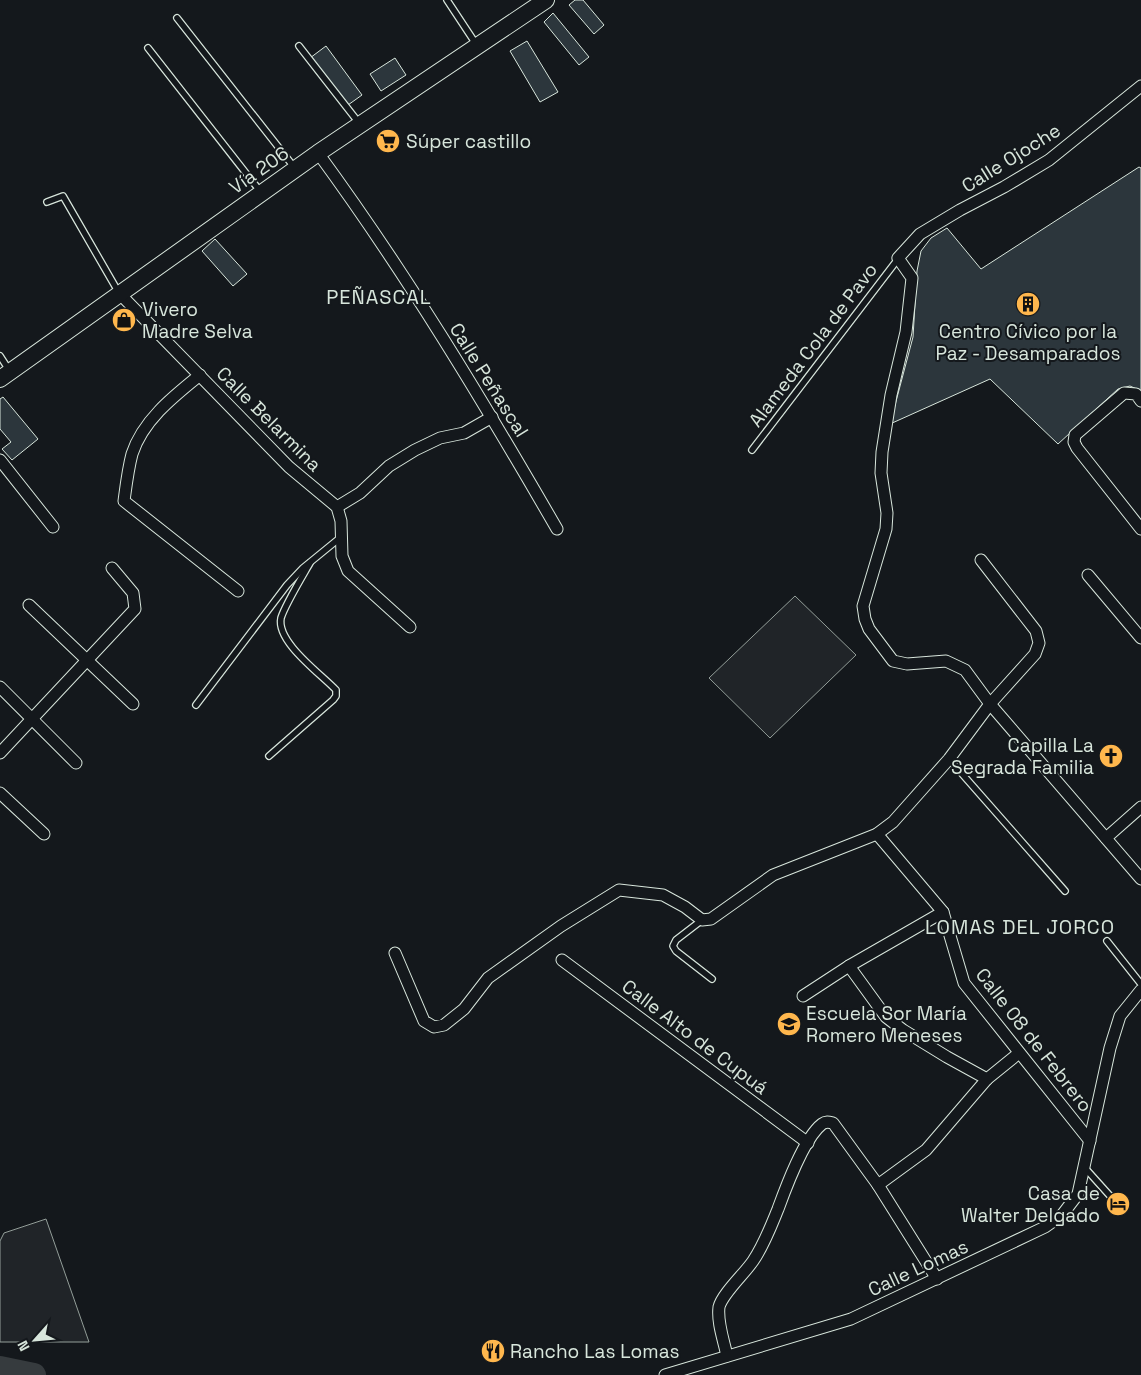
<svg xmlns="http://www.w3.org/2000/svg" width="1141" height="1375" viewBox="0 0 1141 1375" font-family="'Space Grotesk',sans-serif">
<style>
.green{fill:#202428;stroke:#939e99}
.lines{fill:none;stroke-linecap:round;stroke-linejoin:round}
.river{stroke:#363b3e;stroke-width:24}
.building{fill:#2c363c;stroke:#d8e6dc}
.service-casing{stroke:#d8e6dc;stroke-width:8}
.minor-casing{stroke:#d8e6dc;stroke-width:13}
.secondary-casing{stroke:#d8e6dc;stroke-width:18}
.service{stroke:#14181c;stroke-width:5.5}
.minor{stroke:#14181c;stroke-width:11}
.secondary{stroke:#14181c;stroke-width:16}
.labels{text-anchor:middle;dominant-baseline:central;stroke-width:4;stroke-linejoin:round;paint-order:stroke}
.poi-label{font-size:19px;fill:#d8e6dc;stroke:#14181c;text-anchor:start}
.street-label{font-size:19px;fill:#d8e6dc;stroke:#14181c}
.neighbourhood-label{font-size:20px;letter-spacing:1px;fill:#d8e6dc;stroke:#14181c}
</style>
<rect width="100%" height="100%" fill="#14181c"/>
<g class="green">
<polygon points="795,596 856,655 770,738 709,678"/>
<polygon points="46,1219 89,1342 0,1342 0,1241 4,1233"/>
</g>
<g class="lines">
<polyline class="river" points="0,1368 34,1375"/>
</g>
<g class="building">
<polygon points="575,0 583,0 604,25 594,34 569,5"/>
<polygon points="553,13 589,57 579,65 544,22"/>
<polygon points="527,41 558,92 540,102 510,51"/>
<polygon points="326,46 362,95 348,105 310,58"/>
<polygon points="395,58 406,75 381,91 370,74"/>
<polygon points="1139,167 1141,168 1141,391 1130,386 1118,389 1058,444 990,379 890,424 913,337 917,271 921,251 931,238 947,228 981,269"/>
<polygon points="215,239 247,274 233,286 202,251"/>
<polygon points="3,397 38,439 12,460 2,449 11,442 0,429 0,399"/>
</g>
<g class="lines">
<g class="service-casing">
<g id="service">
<polyline points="447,0 476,44"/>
<polyline points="177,18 294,167"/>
<polyline points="299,46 359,123"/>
<polyline points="148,48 260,191"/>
<polyline points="47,202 63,196 119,293"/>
<polyline points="0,356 9,370"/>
<polyline points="752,450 898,259"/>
<polyline points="196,705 287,585 303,568 341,537"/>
<path d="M269 756 333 700 336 696V690C321 674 276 642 281 618 285 605 302 577 310 563"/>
<polyline points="949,759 1065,891"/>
<polyline points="702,920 676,940 673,946 676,951 712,979"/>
<polyline points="1107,941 1141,984"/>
<polyline points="1085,1168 1120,1207"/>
</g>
</g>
<g class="minor-casing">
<g id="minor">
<polyline points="1141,86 1049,160 1004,187 960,210 920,234 898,258 912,278 906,332 891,395 882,452 881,473 887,513 886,529 863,606 865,619 869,629 893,661 907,664 946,661 965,670 990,704 1141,879"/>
<path d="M318 153C406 273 483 401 557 529"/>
<polyline points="119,293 289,467 337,507 341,521 342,556 348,571 410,627"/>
<path d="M200 375C174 396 143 420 132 454 128 469 126 486 124 501L238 591"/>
<polyline points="1141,401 1136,394 1124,393 1075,435 1074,442 1077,448 1141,529"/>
<polyline points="0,460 53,527"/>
<polyline points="337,507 360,493 389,466 415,450 440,438 464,433 492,417"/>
<polyline points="1088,575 1141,638"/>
<polyline points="29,605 133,704"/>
<polyline points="0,687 76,763"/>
<polyline points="0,753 135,609 133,593 112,568"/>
<polyline points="0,793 44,834"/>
<polyline points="877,834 943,912 964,983 1090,1141"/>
<polyline points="1106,838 1141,807"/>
<polyline points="395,953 424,1021 434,1027 444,1025 464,1009 488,978 561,926 619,890 663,895 685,907 702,920 711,919 773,875 877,834 893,822 949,759 990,704 1035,654 1039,643 1036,631 981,560"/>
<polyline points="562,960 808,1143"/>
<polyline points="849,966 886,1017 903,1030 947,1057 987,1079"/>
<polyline points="803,996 849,966 943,912"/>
<polyline points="878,1185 926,1150 987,1079 1019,1053"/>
<path d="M727 1356C724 1341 717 1323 719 1307 722 1294 745 1273 753 1261 764 1245 771 1226 778 1209 786 1187 804 1138 822 1124 826 1121 829 1122 833 1123L878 1185 937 1279"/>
<polyline points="665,1375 851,1319 1045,1227 1062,1215 1078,1194 1110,1048 1120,1016 1141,990"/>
</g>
</g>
<g class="secondary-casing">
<polyline id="secondary" points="0,379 318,153 546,0"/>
</g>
<use href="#service" class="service"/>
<use href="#minor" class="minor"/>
<use href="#secondary" class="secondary"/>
</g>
<defs>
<g id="supermarket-disc" transform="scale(1.25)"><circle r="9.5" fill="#ffb74d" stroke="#14181c"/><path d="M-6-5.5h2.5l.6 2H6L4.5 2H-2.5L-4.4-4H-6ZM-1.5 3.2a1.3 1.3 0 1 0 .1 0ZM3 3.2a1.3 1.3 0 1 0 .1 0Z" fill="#111"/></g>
<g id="building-disc" transform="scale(1.25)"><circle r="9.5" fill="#ffb74d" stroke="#14181c"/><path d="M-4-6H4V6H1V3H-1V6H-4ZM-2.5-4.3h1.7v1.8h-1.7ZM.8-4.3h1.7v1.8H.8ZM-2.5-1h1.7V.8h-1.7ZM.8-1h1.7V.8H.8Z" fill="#111"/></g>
<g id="shop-disc" transform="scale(1.25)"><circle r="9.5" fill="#ffb74d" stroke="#14181c"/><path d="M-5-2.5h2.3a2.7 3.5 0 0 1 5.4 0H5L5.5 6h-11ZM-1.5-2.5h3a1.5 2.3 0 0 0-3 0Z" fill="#111"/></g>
<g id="church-disc" transform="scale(1.25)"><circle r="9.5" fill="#ffb74d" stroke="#14181c"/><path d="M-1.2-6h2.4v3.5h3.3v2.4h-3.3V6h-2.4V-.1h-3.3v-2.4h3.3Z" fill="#111"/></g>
<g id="school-disc" transform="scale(1.25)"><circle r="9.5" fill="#ffb74d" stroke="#14181c"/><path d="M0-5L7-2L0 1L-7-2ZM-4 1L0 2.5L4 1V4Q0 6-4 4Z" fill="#111"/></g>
<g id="hotel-disc" transform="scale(1.25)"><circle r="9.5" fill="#ffb74d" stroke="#14181c"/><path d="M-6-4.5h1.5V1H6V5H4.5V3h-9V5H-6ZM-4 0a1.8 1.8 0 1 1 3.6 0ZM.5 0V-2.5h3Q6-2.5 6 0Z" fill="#111"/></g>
<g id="restaurant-disc" transform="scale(1.25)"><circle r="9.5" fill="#ffb74d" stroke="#14181c"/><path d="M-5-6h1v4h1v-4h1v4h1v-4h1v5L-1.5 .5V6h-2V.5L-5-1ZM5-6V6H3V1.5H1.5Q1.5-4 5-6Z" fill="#111"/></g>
</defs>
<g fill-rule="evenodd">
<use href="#supermarket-disc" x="388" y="141"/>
<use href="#building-disc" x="1028" y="304"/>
<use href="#shop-disc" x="124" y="320"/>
<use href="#church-disc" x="1111" y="756"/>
<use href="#school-disc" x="789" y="1024"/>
<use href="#hotel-disc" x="1118" y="1204"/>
<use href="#restaurant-disc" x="493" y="1351"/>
</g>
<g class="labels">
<g class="poi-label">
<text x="406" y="141">Súper castillo</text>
<text x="142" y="309">Vivero<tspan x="142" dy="22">Madre Selva</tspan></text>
<text x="1028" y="331" text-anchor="middle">Centro Cívico por la<tspan x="1028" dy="22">Paz - Desamparados</tspan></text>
<text x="1094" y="745" text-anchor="end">Capilla La<tspan x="1094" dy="22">Segrada Familia</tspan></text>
<text x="806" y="1013">Escuela Sor María<tspan x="806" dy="22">Romero Meneses</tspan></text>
<text x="1100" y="1193" text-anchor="end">Casa de<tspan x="1100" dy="22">Walter Delgado</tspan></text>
<text x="510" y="1351">Rancho Las Lomas</text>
</g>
<g class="street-label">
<text transform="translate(1011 158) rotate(-32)">Calle Ojoche</text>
<text transform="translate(259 170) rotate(-35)">Vía 206</text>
<text transform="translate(813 345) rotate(-53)">Alameda Cola de Pavo</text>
<text transform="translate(489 380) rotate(58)">Calle Peñascal</text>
<text transform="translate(269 419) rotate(45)">Calle Belarmina</text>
<text transform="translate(695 1037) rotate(37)">Calle Alto de Cupuá</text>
<text transform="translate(1034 1040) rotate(52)">Calle 08 de Febrero</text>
<text transform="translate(918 1268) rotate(-25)">Calle Lomas</text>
</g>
<g class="neighbourhood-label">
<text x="379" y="297">PEÑASCAL</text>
<text x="1020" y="927">LOMAS DEL JORCO</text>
</g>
</g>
<g transform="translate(35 1340) rotate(243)" stroke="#14181c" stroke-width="4" paint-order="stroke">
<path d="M0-4L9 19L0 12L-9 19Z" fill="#d8e6dc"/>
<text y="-8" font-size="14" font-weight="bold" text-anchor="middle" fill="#d8e6dc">N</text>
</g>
</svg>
